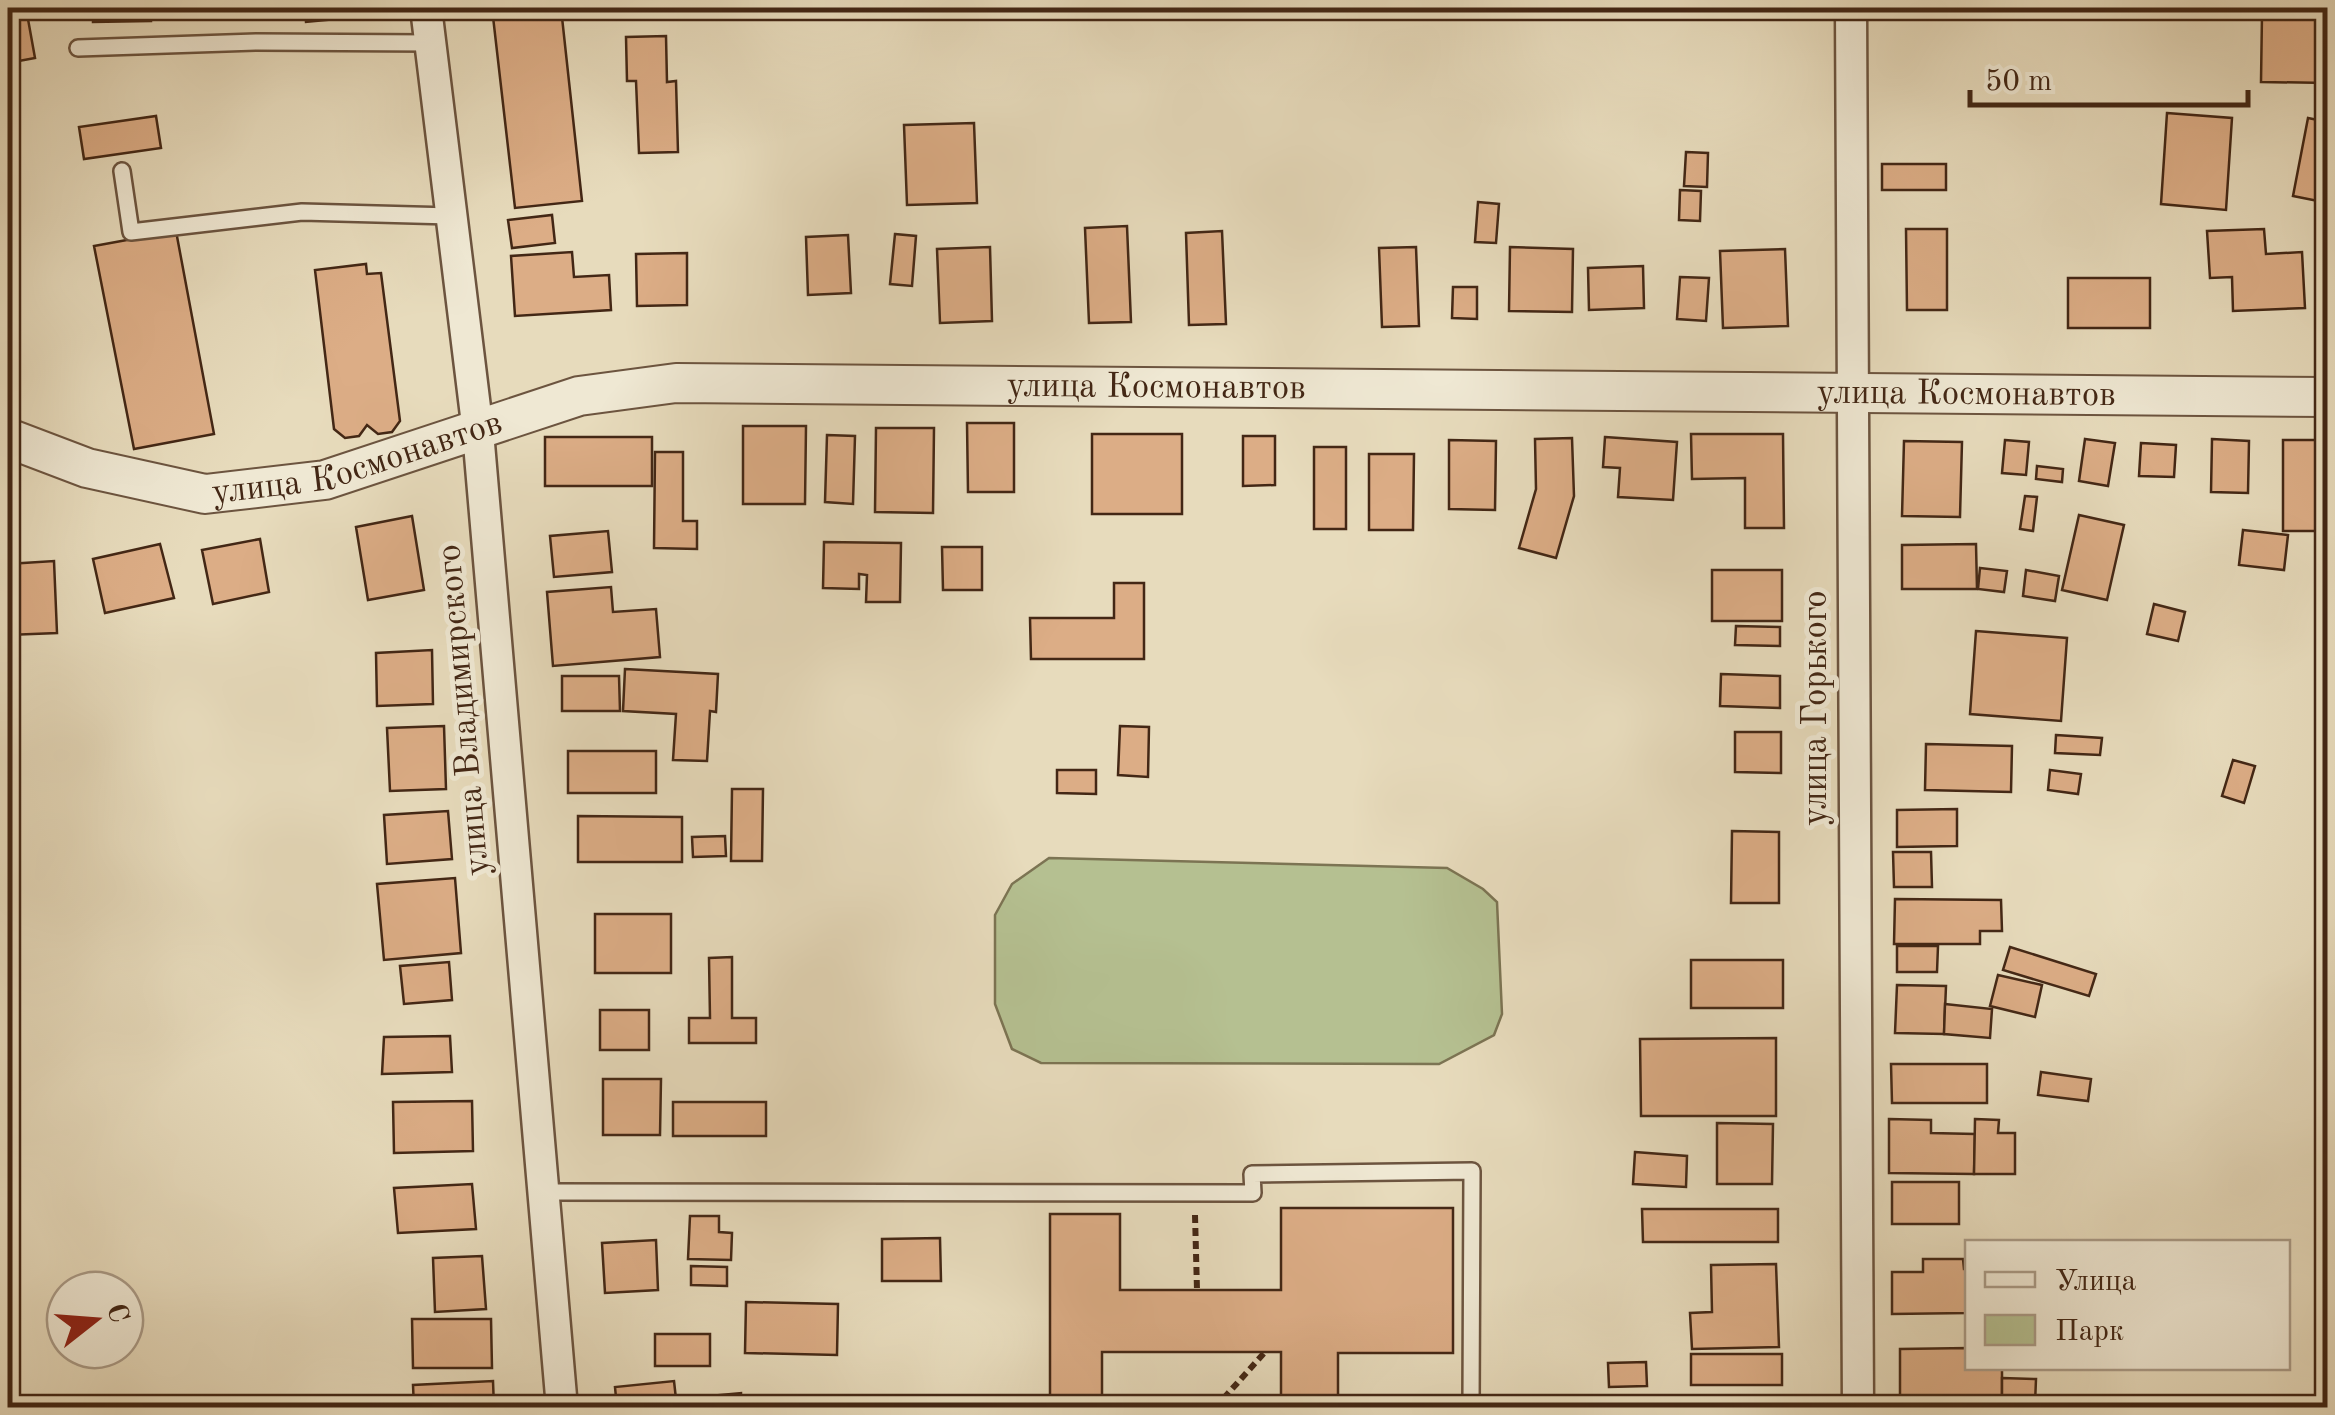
<svg xmlns="http://www.w3.org/2000/svg" width="2335" height="1415" viewBox="0 0 2335 1415" font-family="'Old Standard TT',serif">
<style>
.green{fill:#b5c091;stroke:#7c7453;stroke-width:2.5}
.building{fill:#dcad86;stroke:#432715;stroke-width:2.5}
.lines{fill:none;stroke-linecap:round;stroke-linejoin:round}
.service-casing{stroke:#6c543f;stroke-width:20}
.minor-casing{stroke:#6c543f;stroke-width:35}
.tertiary-casing{stroke:#6c543f;stroke-width:42}
.path{stroke:#432715;stroke-width:6;stroke-dasharray:8 5;stroke-linecap:butt}
.service{stroke:#efe8d3;stroke-width:15}
.minor{stroke:#efe8d3;stroke-width:30}
.tertiary{stroke:#efe8d3;stroke-width:38}
.labels{text-anchor:middle;dominant-baseline:central;stroke-width:10;stroke-linejoin:round;paint-order:stroke}
.street-label{font-size:35px;fill:#432715;stroke:#efe8d3}
</style>
<rect width="100%" height="100%" fill="#e7dbbc"/>
<filter id="stains"><feTurbulence type="fractalNoise" baseFrequency=".002" numOctaves="4"/><feColorMatrix values="0 0 0 0 .2 0 0 0 0 .09 0 0 0 0 .02 0 0 0 .5 -.17"/></filter>
<radialGradient id="worn" r=".72"><stop offset=".6" stop-color="#630" stop-opacity="0"/><stop offset="1" stop-color="#630" stop-opacity=".3"/></radialGradient>
<polygon class="green" points="1049,858 1447,868 1483,889 1497,902 1502,1014 1494,1035 1439,1064 1041,1063 1012,1049 995,1004 995,915 1012,884"/>
<g class="building">
<polygon points="8,8 26,8 35,58 8,63"/>
<polygon points="93,8 151,8 151,21 93,22"/>
<polygon points="183,8 260,8 261,14 183,17"/>
<polygon points="305,8 369,8 370,16 306,22"/>
<polygon points="492,8 561,8 582,201 515,208"/>
<polygon points="2262,14 2328,15 2328,83 2261,82"/>
<polygon points="666,36 667,82 676,81 678,152 639,153 636,81 627,81 626,37"/>
<polygon points="2167,113 2232,118 2226,210 2161,204"/>
<polygon points="156,116 161,148 84,159 79,127"/>
<polygon points="2308,118 2328,122 2328,203 2293,196"/>
<polygon points="974,123 977,203 907,205 904,125"/>
<polygon points="1686,152 1708,153 1707,187 1684,186"/>
<rect x="1882" y="164" width="64" height="26"/>
<polygon points="1680,190 1701,191 1700,221 1679,220"/>
<polygon points="1478,202 1499,204 1496,243 1475,242"/>
<polygon points="552,215 555,243 512,248 508,220"/>
<polygon points="1127,226 1131,322 1089,323 1085,228"/>
<polygon points="1906,229 1947,229 1947,310 1907,310"/>
<polygon points="2264,229 2266,254 2302,252 2305,308 2233,311 2232,277 2210,278 2207,231"/>
<polygon points="176,231 214,434 134,449 94,246"/>
<polygon points="1222,231 1226,324 1189,325 1186,233"/>
<polygon points="895,234 916,236 912,286 890,284"/>
<polygon points="848,235 851,293 808,295 806,237"/>
<polygon points="990,247 992,321 940,323 937,249"/>
<polygon points="1416,247 1419,326 1382,327 1379,248"/>
<polygon points="1510,247 1573,249 1572,312 1509,311"/>
<polygon points="1785,249 1788,326 1723,328 1720,251"/>
<polygon points="572,252 574,277 609,275 611,310 515,316 511,256"/>
<polygon points="687,253 687,305 637,306 636,254"/>
<polygon points="366,264 367,274 381,273 400,421 392,432 378,434 367,425 359,436 345,438 334,429 315,270"/>
<polygon points="1643,266 1644,308 1589,310 1588,268"/>
<polygon points="1680,277 1709,278 1706,321 1677,319"/>
<rect x="2068" y="278" width="82" height="50"/>
<polygon points="1453,287 1477,287 1477,319 1452,318"/>
<polygon points="967,423 1014,423 1014,492 968,492"/>
<polygon points="743,426 806,426 805,504 743,504"/>
<polygon points="876,428 934,428 933,513 875,512"/>
<rect x="1092" y="434" width="90" height="80"/>
<polygon points="1691,434 1783,434 1784,528 1745,528 1745,478 1692,479"/>
<polygon points="827,435 855,436 853,504 825,502"/>
<polygon points="1243,436 1275,436 1275,485 1243,486"/>
<rect x="545" y="437" width="107" height="49"/>
<polygon points="1605,437 1677,442 1673,500 1618,497 1620,468 1603,467"/>
<polygon points="1572,438 1574,496 1556,558 1519,548 1536,489 1535,439"/>
<polygon points="2085,439 2115,443 2108,486 2079,481"/>
<polygon points="2212,439 2249,441 2248,493 2211,492"/>
<polygon points="1449,440 1496,441 1495,510 1449,509"/>
<polygon points="2005,440 2029,442 2026,475 2002,473"/>
<rect x="2283" y="440" width="45" height="91"/>
<polygon points="1904,441 1962,442 1960,517 1902,516"/>
<polygon points="2141,443 2176,445 2174,477 2139,476"/>
<rect x="1314" y="447" width="32" height="82"/>
<polygon points="655,452 683,452 683,521 697,521 697,549 654,548"/>
<polygon points="1369,454 1414,454 1413,530 1369,530"/>
<polygon points="2037,466 2063,469 2062,482 2036,479"/>
<polygon points="2025,496 2037,497 2033,531 2020,529"/>
<polygon points="2079,515 2124,525 2107,600 2062,590"/>
<polygon points="412,516 424,590 368,600 356,527"/>
<polygon points="2243,530 2288,535 2284,570 2239,565"/>
<polygon points="608,531 612,572 554,577 550,536"/>
<polygon points="260,539 269,592 213,604 202,550"/>
<polygon points="824,542 901,543 900,602 866,602 867,575 859,574 859,589 823,588"/>
<polygon points="160,544 174,598 105,613 93,559"/>
<polygon points="1976,544 1977,589 1902,589 1902,545"/>
<polygon points="942,547 982,547 982,590 943,590"/>
<polygon points="54,561 57,633 8,635 8,564"/>
<polygon points="1980,568 2007,571 2004,592 1978,589"/>
<rect x="1712" y="570" width="70" height="51"/>
<polygon points="2026,570 2059,576 2055,601 2023,596"/>
<polygon points="1114,583 1144,583 1144,659 1031,659 1030,618 1114,618"/>
<polygon points="611,587 613,612 656,609 660,657 553,666 547,592"/>
<polygon points="2154,604 2185,612 2178,641 2147,634"/>
<polygon points="1736,626 1780,627 1780,646 1735,645"/>
<polygon points="1976,631 2067,638 2061,721 1970,714"/>
<polygon points="432,650 433,704 377,706 376,653"/>
<polygon points="625,669 718,674 716,712 710,711 707,761 673,760 676,714 623,711"/>
<polygon points="1721,674 1780,676 1780,708 1720,706"/>
<polygon points="562,676 619,676 620,711 562,711"/>
<polygon points="444,726 446,789 390,791 387,728"/>
<polygon points="1120,726 1149,727 1148,777 1118,775"/>
<polygon points="1735,732 1781,732 1781,773 1735,772"/>
<polygon points="2056,735 2102,738 2100,755 2055,753"/>
<polygon points="1926,744 2012,746 2011,792 1925,790"/>
<rect x="568" y="751" width="88" height="42"/>
<polygon points="2233,760 2255,766 2244,803 2222,796"/>
<polygon points="1057,770 1096,770 1096,794 1057,793"/>
<polygon points="2050,770 2081,774 2078,794 2048,790"/>
<polygon points="732,789 763,789 762,861 731,861"/>
<polygon points="1957,809 1957,846 1897,847 1897,810"/>
<polygon points="448,811 452,859 387,864 384,815"/>
<polygon points="578,816 682,817 682,862 578,862"/>
<polygon points="1732,831 1779,832 1779,903 1731,903"/>
<polygon points="725,836 726,856 693,857 692,837"/>
<polygon points="1893,852 1931,852 1932,887 1894,887"/>
<polygon points="455,878 461,953 384,960 377,884"/>
<polygon points="1895,899 2001,900 2002,931 1980,931 1980,944 1894,944"/>
<rect x="595" y="914" width="76" height="59"/>
<polygon points="1897,946 1938,946 1937,972 1897,972"/>
<polygon points="2010,947 2096,974 2089,996 2003,970"/>
<polygon points="732,957 732,1018 756,1018 756,1043 689,1043 689,1018 710,1018 709,958"/>
<rect x="1691" y="960" width="92" height="48"/>
<polygon points="449,962 452,1000 404,1004 400,966"/>
<polygon points="1998,975 2042,985 2035,1017 1990,1006"/>
<polygon points="1897,985 1946,986 1944,1034 1895,1033"/>
<polygon points="1945,1004 1992,1009 1990,1038 1944,1034"/>
<rect x="600" y="1010" width="49" height="40"/>
<polygon points="450,1036 452,1072 382,1074 384,1037"/>
<polygon points="1776,1038 1776,1116 1641,1116 1640,1039"/>
<polygon points="1891,1064 1987,1064 1987,1103 1892,1103"/>
<polygon points="2041,1072 2091,1079 2088,1101 2038,1095"/>
<polygon points="603,1079 661,1079 660,1135 603,1135"/>
<polygon points="472,1101 473,1151 394,1153 393,1102"/>
<rect x="673" y="1102" width="93" height="34"/>
<polygon points="1889,1119 1931,1120 1931,1133 1975,1134 1974,1174 1889,1173"/>
<polygon points="1975,1119 1999,1120 1998,1133 2015,1133 2015,1174 1974,1174"/>
<polygon points="1717,1123 1773,1124 1772,1184 1717,1184"/>
<polygon points="1635,1152 1687,1156 1686,1187 1633,1184"/>
<rect x="1892" y="1182" width="67" height="42"/>
<polygon points="472,1184 476,1229 398,1233 394,1188"/>
<polygon points="1281,1208 1453,1208 1453,1353 1338,1353 1338,1408 1281,1408 1281,1352 1102,1352 1102,1408 1050,1408 1050,1214 1120,1214 1120,1290 1281,1290"/>
<polygon points="1642,1209 1778,1209 1778,1242 1643,1242"/>
<polygon points="690,1216 719,1216 719,1232 732,1233 731,1260 688,1259"/>
<polygon points="940,1238 941,1281 882,1281 882,1239"/>
<polygon points="656,1240 658,1290 605,1293 602,1243"/>
<polygon points="482,1256 486,1309 435,1312 433,1258"/>
<polygon points="1923,1259 1963,1259 1964,1269 1968,1269 1968,1313 1892,1314 1892,1272 1923,1272"/>
<polygon points="1776,1264 1779,1347 1692,1349 1690,1313 1712,1312 1711,1265"/>
<polygon points="691,1266 727,1267 727,1286 691,1285"/>
<polygon points="746,1302 838,1304 837,1355 745,1353"/>
<polygon points="412,1319 491,1319 492,1368 413,1368"/>
<rect x="655" y="1334" width="55" height="32"/>
<polygon points="1968,1348 1968,1368 2002,1368 2002,1403 1900,1403 1900,1349"/>
<rect x="1691" y="1354" width="91" height="31"/>
<polygon points="1646,1362 1647,1386 1609,1387 1608,1363"/>
<polygon points="2002,1378 2036,1379 2035,1404 2002,1403"/>
<polygon points="493,1381 494,1408 414,1408 413,1385"/>
<polygon points="674,1381 676,1399 741,1393 741,1404 760,1403 760,1408 617,1408 615,1387"/>
<rect x="2002" y="1403" width="23" height="5"/>
</g>
<g class="lines">
<g class="service-casing">
<g id="service">
<polyline points="78,48 256,42 430,43"/>
<polyline points="122,171 131,232 302,212 451,216"/>
<polyline points="543,1192 1253,1193 1252,1174 1472,1171 1471,1408"/>
</g>
</g>
<g class="minor-casing">
<g id="minor">
<polyline points="426,8 478,432 562,1408"/>
<polyline points="1851,8 1858,1408"/>
</g>
</g>
<g class="tertiary-casing">
<g id="tertiary">
<path id="s1" d="M8 438 87 468 205 494 325 480 579 396 676 383 2328 397"/>
</g>
</g>
<g class="path">
<polyline points="1195,1215 1197,1290"/>
<polyline points="1215,1408 1265,1352"/>
</g>
<use href="#service" class="service"/>
<use href="#minor" class="minor"/>
<use href="#tertiary" class="tertiary"/>
</g>
<g class="labels">
<g class="street-label">
<text stroke="none"><textPath href="#s1" startOffset="1172">улица Космонавтов</textPath></text>
<text stroke="none"><textPath href="#s1" startOffset="1982">улица Космонавтов</textPath></text>
<text stroke="none"><textPath href="#s1" startOffset="362">улица Космонавтов</textPath></text>
<text transform="translate(1816 708) rotate(-90)">улица Горького</text>
<text transform="translate(464 710) rotate(-95)">улица Владимирского</text>
</g>
</g>
<rect width="2335" height="1415" fill="none" stroke="#e7dbbc" stroke-width="40"/>
<rect x="10" y="10" width="2315" height="1395" fill="none" stroke="#432715" stroke-width="5"/>
<rect x="20" y="20" width="2295" height="1375" fill="none" stroke="#432715" stroke-width="2.5"/>
<rect x="1965" y="1240" width="325" height="130" fill="#efe8d3" stroke="#aa9b87" stroke-width="2.5"/>
<rect x="1985" y="1272" width="50" height="15" fill="#efe8d3" stroke="#aa9b87" stroke-width="2.5"/>
<text x="2055" y="1290" font-size="30" fill="#432715">Улица</text>
<rect x="1985" y="1315" width="50" height="30" fill="#b5c091" stroke="#aa9b87" stroke-width="2.5"/>
<text x="2055" y="1340" font-size="30" fill="#432715">Парк</text>
<g transform="translate(95 1320) rotate(73)"><circle r="48" fill="#efe8d3" stroke="#aa9b87" stroke-width="2.5"/>
<path d="M0-8L18 38L0 25L-18 38Z" fill="#8f2418"/>
<text y="-15" font-size="28" font-weight="bold" text-anchor="middle" fill="#432715">С</text>
</g>
<path d="M1970 90v15h278v-15" fill="none" stroke="#432715" stroke-width="5"/>
<text x="1985" y="90" font-size="30" fill="#432715" stroke="#efe8d3" stroke-width="8" paint-order="stroke">50 m</text>
<rect width="100%" height="100%" filter="url(#stains)"/>
<rect width="100%" height="100%" fill="url(#worn)"/>
</svg>
